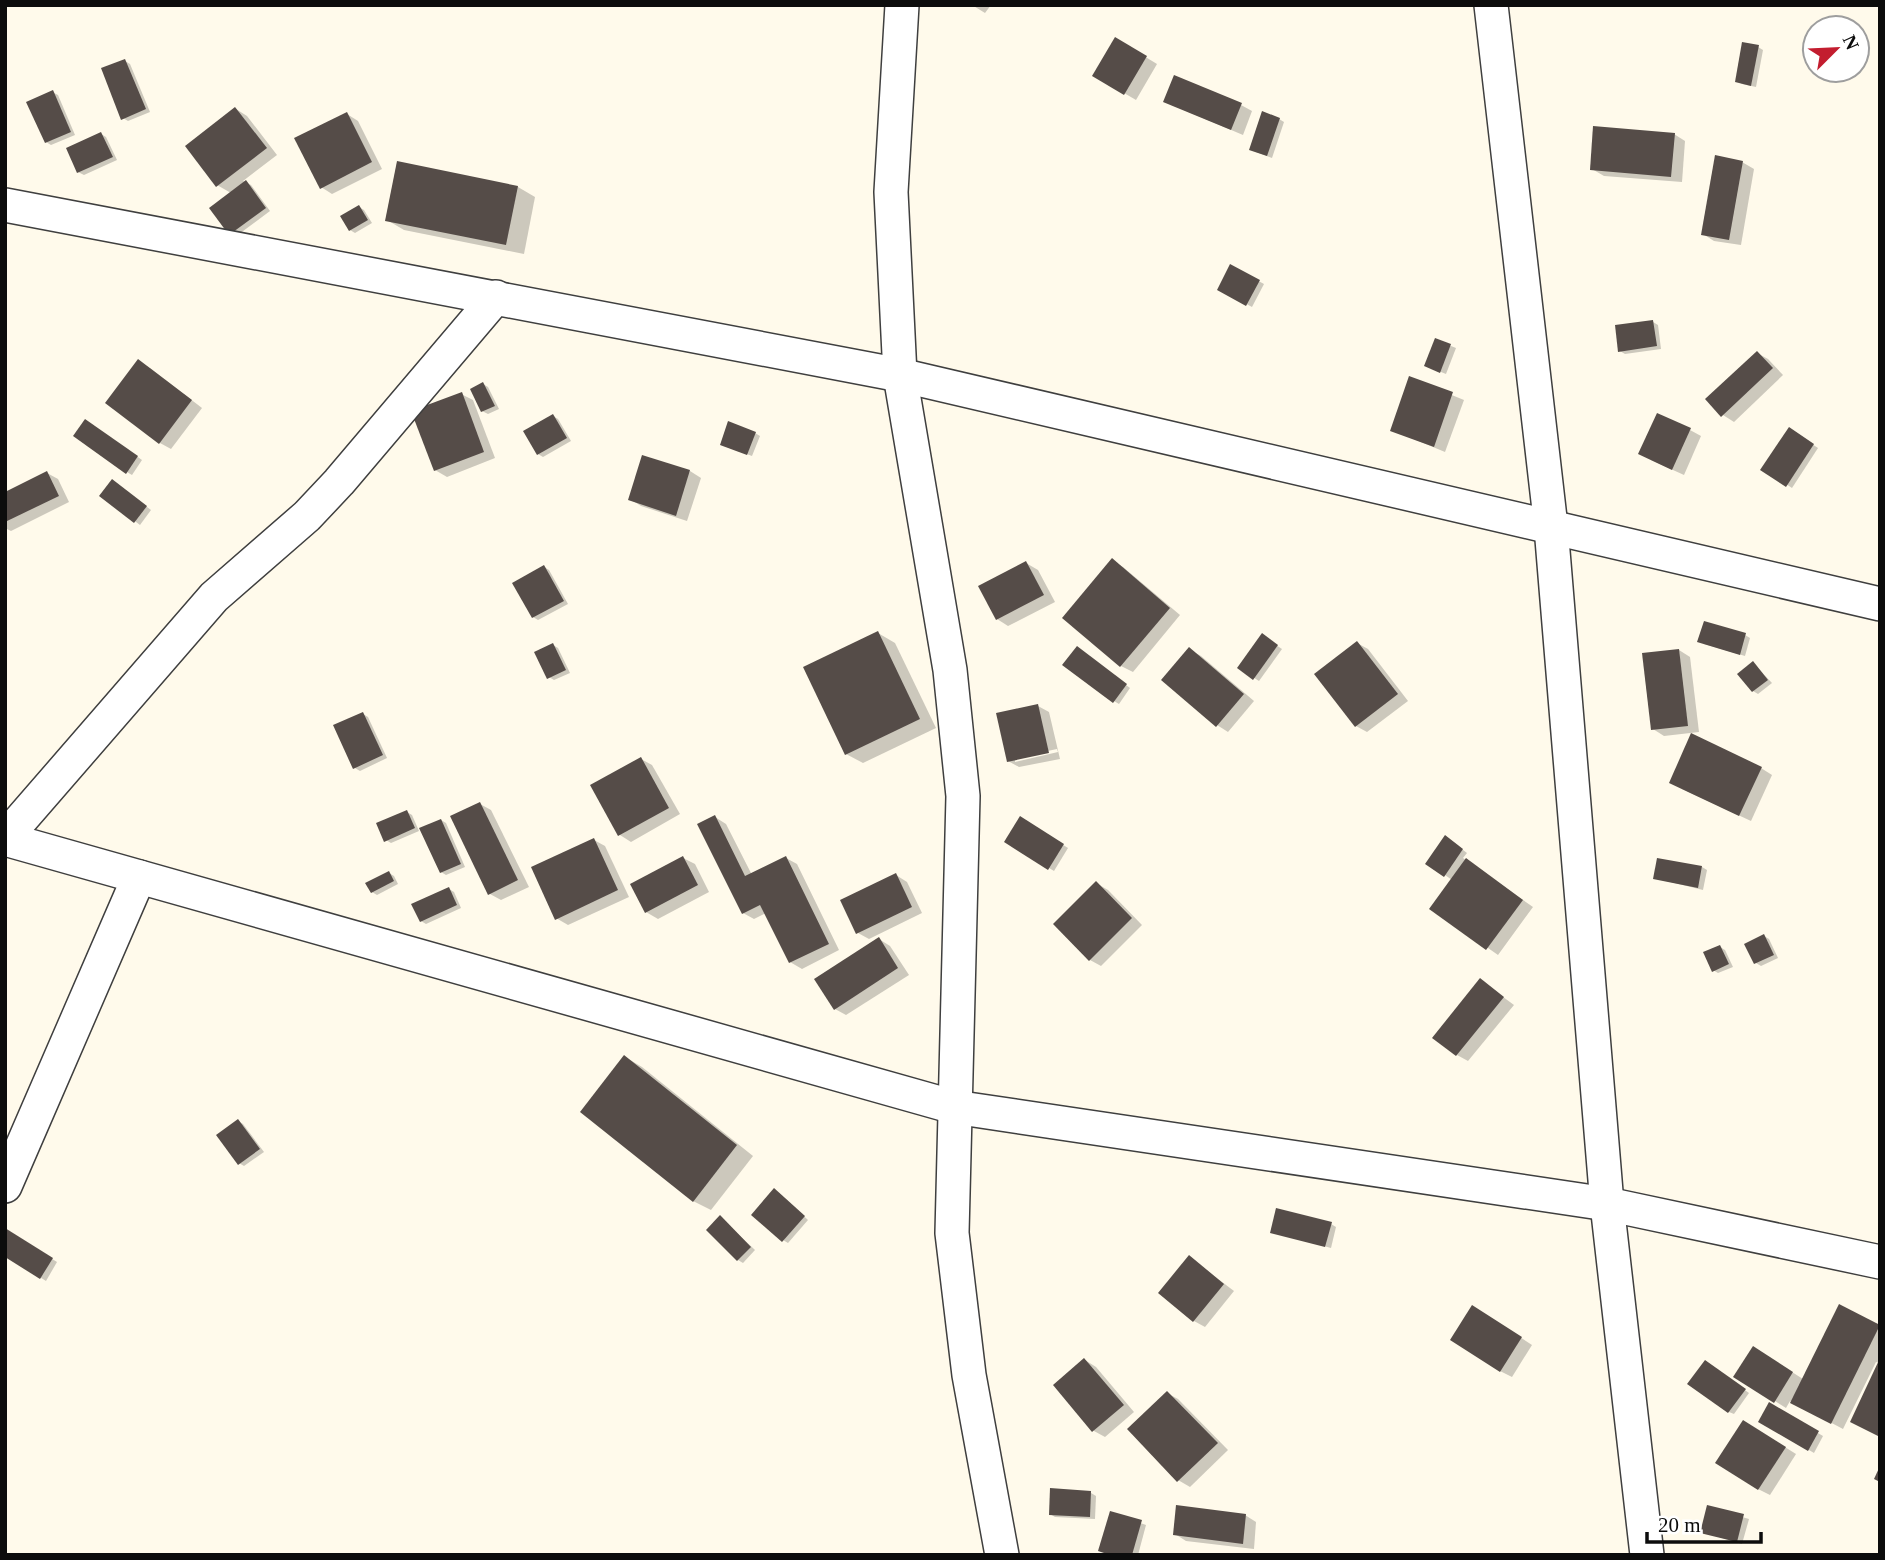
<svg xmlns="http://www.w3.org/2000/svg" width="1885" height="1560" viewBox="0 0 1885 1560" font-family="Georgia,serif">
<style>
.shadow{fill:#0003;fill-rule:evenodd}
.building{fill:#554c48}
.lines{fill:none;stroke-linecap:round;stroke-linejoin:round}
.street-casing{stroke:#3f3f3f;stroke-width:36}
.street{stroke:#fff;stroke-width:33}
</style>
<rect width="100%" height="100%" fill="#fffaeb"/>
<g class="shadow">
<polygon points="972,5 991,5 985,13"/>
<polygon points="1116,39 1157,64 1136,100 1095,76"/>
<polygon points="1758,47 1763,50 1756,87 1742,84 1737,81"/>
<polygon points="125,61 130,64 150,112 128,121 123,118"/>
<polygon points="52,92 58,95 75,135 51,145 46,142"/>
<polygon points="1165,102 1241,105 1252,111 1243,135"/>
<polygon points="236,109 247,116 277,155 243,181 251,185 270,211 235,237 230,234 231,193 217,185"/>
<polygon points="347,114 358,121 382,169 332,194 321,187"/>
<polygon points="1279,119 1284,122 1272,158 1256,152"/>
<polygon points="101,134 106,137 117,160 84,175 78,172"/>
<polygon points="1674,134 1685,141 1682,182 1604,176 1592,169"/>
<polygon points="1742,162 1754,169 1741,245 1714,241 1703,234"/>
<polygon points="398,163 518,187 535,197 524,254 404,230 387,220"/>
<polygon points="359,207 364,210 372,223 355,233 350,230"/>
<polygon points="1231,266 1264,284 1252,307 1219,289"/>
<polygon points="1653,322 1658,325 1661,349 1625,354 1620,351"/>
<polygon points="1436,340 1456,348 1446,374 1431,368"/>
<polygon points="1757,353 1768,359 1783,375 1734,422 1723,415"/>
<polygon points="150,368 202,408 171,449 160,443"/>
<polygon points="1410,378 1464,400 1445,452 1392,430"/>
<polygon points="483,384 488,387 499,409 488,414 482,411"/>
<polygon points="461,394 473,400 495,458 447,477 435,470"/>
<polygon points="553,416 558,419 571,441 543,457 538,454"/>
<polygon points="91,424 142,460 132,475 127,472"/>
<polygon points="1789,429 1818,448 1792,488 1763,469"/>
<polygon points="1690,430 1701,436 1684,475 1651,460"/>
<polygon points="755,433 760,436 752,456 727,447"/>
<polygon points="690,471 701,478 687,521 641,506 630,499"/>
<polygon points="47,473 58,479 69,502 11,531 5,528 5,494"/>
<polygon points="117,484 151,510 140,525 102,496"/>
<polygon points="1112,561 1123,567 1180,615 1133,672 1121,666 1064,618"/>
<polygon points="1026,563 1038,570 1055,602 1008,626 997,619"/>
<polygon points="544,567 549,570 568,604 538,620 533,617"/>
<polygon points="878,633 895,643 936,728 863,763 846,754"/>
<polygon points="1745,635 1750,638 1745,656 1704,644"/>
<polygon points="1267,639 1282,649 1259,681 1239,668"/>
<polygon points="1357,643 1368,649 1408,701 1367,732 1356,726"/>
<polygon points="553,645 558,648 570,673 554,680 549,677"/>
<polygon points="1189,649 1201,656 1254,701 1228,732 1217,725"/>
<polygon points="1679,650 1690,657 1699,732 1664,736 1653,729"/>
<polygon points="1082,651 1130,688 1119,704 1114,701"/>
<polygon points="1753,663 1772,683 1758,694 1753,691"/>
<path d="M1038 706 1049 712 1060 759 1019 767 1008 761ZM1057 749 1058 752 1015 762V758Z"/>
<polygon points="363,714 368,717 387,758 360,771 355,768"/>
<polygon points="641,759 652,765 680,814 631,842 620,835 592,786"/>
<polygon points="1761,768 1772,775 1751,821 1682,789"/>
<polygon points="480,804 491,810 529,887 501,900 490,894"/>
<polygon points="407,812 412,815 419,831 391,843 386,840"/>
<polygon points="715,817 726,824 752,875 786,858 797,864 839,950 802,969 790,962 766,913 754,919 743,913"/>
<polygon points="1020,818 1068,848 1054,871 1006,842"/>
<polygon points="441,820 446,823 465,867 446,875 441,872"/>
<polygon points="594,840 605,846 629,897 568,925 556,918"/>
<polygon points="1450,840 1467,853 1463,858 1533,907 1498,955 1431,908 1452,880 1445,875"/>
<polygon points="683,858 695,864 709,892 658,919 646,912 632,885"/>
<polygon points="1702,867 1707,870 1703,890 1654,878"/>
<polygon points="389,873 394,876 398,884 377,895 372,892"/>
<polygon points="896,875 907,882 922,913 869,939 858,933"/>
<polygon points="1096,883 1108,890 1142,925 1101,966 1090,960"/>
<polygon points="449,889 454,892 461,908 426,924 421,921"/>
<polygon points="1764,936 1769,939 1778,958 1761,966 1756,963"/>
<polygon points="879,939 890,946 909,975 846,1015 835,1009"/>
<polygon points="1720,947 1725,950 1733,967 1718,973 1713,970"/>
<polygon points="1480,980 1514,1005 1468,1061 1457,1055"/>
<polygon points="625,1057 642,1067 753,1156 711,1210 693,1201"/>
<polygon points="238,1121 243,1124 264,1152 244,1166 239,1163"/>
<polygon points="779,1193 808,1220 788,1243 783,1240"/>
<polygon points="721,1218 755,1250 743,1263 738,1260"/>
<polygon points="1331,1224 1336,1227 1331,1248 1272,1232"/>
<polygon points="6,1230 57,1262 46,1281 5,1255"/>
<polygon points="1189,1257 1234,1291 1205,1327 1194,1321"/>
<polygon points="1483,1313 1532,1345 1512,1377 1500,1371"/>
<polygon points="1879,1326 1880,1436 1879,1363 1876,1362 1843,1429 1790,1401 1786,1408 1775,1401 1765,1355 1803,1379"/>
<polygon points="1085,1360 1096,1367 1134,1412 1105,1437 1094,1431"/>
<polygon points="1710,1365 1749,1393 1734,1414 1729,1412"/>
<polygon points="1167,1393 1178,1399 1228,1450 1190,1487 1178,1480"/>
<polygon points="1770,1405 1823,1436 1814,1453 1760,1421"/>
<polygon points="1754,1428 1796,1454 1770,1495 1758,1489"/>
<polygon points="1091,1493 1096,1496 1095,1519 1055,1517 1050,1514"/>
<polygon points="1708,1507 1749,1519 1742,1544 1702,1532"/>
<polygon points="1112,1513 1146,1525 1138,1555 1110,1555"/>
<polygon points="1245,1515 1256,1522 1254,1549 1186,1541 1175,1534"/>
</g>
<g class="building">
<polygon points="1115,37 1147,56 1124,95 1092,76"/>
<polygon points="1742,42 1759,45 1751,86 1735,82"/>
<polygon points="125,59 146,109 121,120 101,68"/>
<polygon points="1174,75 1242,103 1231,130 1163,102"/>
<polygon points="53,90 71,132 45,143 26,102"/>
<polygon points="235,107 267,148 216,187 185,146"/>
<polygon points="1262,111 1280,118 1267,156 1249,150"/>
<polygon points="347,112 372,162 320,189 294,138"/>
<polygon points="1593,126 1675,133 1671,177 1590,170"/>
<polygon points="101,132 113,157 77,173 66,148"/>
<polygon points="1715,155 1743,161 1729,240 1701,235"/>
<polygon points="397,161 518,186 506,245 385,221"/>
<polygon points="246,180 266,208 229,235 209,208"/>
<polygon points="359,205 368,220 349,231 340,216"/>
<polygon points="1230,264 1260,280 1246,306 1217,290"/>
<polygon points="1653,320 1657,346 1618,352 1615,325"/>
<polygon points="1435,338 1451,344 1440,373 1424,366"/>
<polygon points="1757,351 1773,368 1721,417 1705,399"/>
<polygon points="138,359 192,400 159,444 105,403"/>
<polygon points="1409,376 1453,392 1434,447 1390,431"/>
<polygon points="483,382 495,406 481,412 470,389"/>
<polygon points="462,392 484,452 434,471 411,411"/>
<polygon points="1657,413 1691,428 1672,470 1638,454"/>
<polygon points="553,414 567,438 537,455 523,431"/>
<polygon points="85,419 138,456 126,474 73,436"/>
<polygon points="728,421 756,432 747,455 720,445"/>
<polygon points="1789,427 1814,444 1786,487 1760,470"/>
<polygon points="642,455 690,470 676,516 628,500"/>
<polygon points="47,471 59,496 5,522 5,492"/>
<polygon points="112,479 147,506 134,523 99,496"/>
<polygon points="1112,558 1170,608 1120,667 1062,618"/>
<polygon points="1026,561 1044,595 996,620 978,586"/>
<polygon points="544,565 564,601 532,618 512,583"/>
<polygon points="1704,621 1746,633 1740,655 1697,642"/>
<polygon points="878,631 920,719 845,755 803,667"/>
<polygon points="1262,633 1278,645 1253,680 1237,668"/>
<polygon points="1357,641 1398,694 1355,727 1314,674"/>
<polygon points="553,643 566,670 547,679 534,652"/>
<polygon points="1077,646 1127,684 1113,703 1062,665"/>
<polygon points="1189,647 1244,694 1216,727 1161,680"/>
<polygon points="1679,649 1688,726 1651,730 1642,653"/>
<polygon points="1753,661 1768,680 1752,692 1737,674"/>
<polygon points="1038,704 1049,753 1007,762 996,713"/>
<polygon points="363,712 383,755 353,769 333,725"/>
<polygon points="1691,733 1762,767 1739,816 1669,783"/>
<polygon points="641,757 669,808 618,836 590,785"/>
<polygon points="480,802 518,880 488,895 450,816"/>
<polygon points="407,810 415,828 384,842 376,823"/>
<polygon points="715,815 745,876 786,856 829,944 789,963 760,905 742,914 697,824"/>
<polygon points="1020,816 1064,844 1048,870 1004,842"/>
<polygon points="441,819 461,864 440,873 419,828"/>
<polygon points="1445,835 1463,849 1444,877 1425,864"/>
<polygon points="594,838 618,890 555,920 531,867"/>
<polygon points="683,856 698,885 645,913 630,884"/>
<polygon points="1466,858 1523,900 1486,950 1429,909"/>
<polygon points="1657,858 1702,866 1698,888 1653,879"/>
<polygon points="389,871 394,881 371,893 365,883"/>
<polygon points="896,873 912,907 856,934 840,900"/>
<polygon points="1096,881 1132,918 1089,961 1053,924"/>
<polygon points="449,887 457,905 420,922 411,904"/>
<polygon points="1764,934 1774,955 1754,964 1744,944"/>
<polygon points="879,937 898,968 834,1010 814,979"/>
<polygon points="1720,945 1729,964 1712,972 1703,952"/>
<polygon points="1480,978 1504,997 1456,1056 1432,1038"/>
<polygon points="624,1055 737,1145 693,1202 580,1112"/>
<polygon points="238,1119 260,1149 238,1165 216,1135"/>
<polygon points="774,1188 805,1216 782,1242 751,1215"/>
<polygon points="1276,1208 1332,1222 1325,1247 1270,1233"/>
<polygon points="720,1215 751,1247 737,1261 706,1230"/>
<polygon points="5,1228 53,1258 40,1279 5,1257"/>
<polygon points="1189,1255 1224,1284 1193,1322 1158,1293"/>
<polygon points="1839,1304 1880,1325 1831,1424 1790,1403"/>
<polygon points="1472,1305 1522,1337 1500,1372 1450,1340"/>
<polygon points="1753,1346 1793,1372 1774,1403 1733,1377"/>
<polygon points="1084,1358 1124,1405 1092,1432 1053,1385"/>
<polygon points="1880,1358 1880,1437 1850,1422"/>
<polygon points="1705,1360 1746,1389 1728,1413 1687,1384"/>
<polygon points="1167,1391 1218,1443 1177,1482 1127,1429"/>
<polygon points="1769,1402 1819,1431 1808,1451 1758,1422"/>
<polygon points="1743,1420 1786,1447 1758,1490 1715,1463"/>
<polygon points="1880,1466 1880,1482 1874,1479"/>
<polygon points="1050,1488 1091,1491 1090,1517 1049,1515"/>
<polygon points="1176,1505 1246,1514 1243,1544 1173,1535"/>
<polygon points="1707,1505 1744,1514 1737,1542 1700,1533"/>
<polygon points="1110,1511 1142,1520 1132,1555 1110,1555 1098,1551"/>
</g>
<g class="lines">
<g class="street-casing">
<g id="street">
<polyline points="902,5 891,192 900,375 950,670 963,796 952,1233 969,1375 1002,1555"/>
<polyline points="1491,5 1551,527 1607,1204 1647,1555"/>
<polyline points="5,205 900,375 1880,604"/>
<polyline points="5,838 214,597 307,516 339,482 496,297"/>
<polyline points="5,839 954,1107 1607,1204 1880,1262"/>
<polyline points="5,1186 139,877"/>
</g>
</g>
<use href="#street" class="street"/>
</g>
<rect width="1885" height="1560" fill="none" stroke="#0c0c0c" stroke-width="14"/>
<g transform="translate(1836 49) rotate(66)"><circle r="33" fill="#ffffff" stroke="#9e9e9e" stroke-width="2"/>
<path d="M0-5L12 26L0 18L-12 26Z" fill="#c31d2f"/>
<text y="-10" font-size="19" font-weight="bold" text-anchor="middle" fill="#0c0c0c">N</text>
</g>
<path d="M1647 1532v10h114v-10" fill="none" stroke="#0c0c0c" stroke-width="3.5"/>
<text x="1658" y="1532" font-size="21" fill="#0c0c0c" stroke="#ffffff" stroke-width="5" paint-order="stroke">20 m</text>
</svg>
